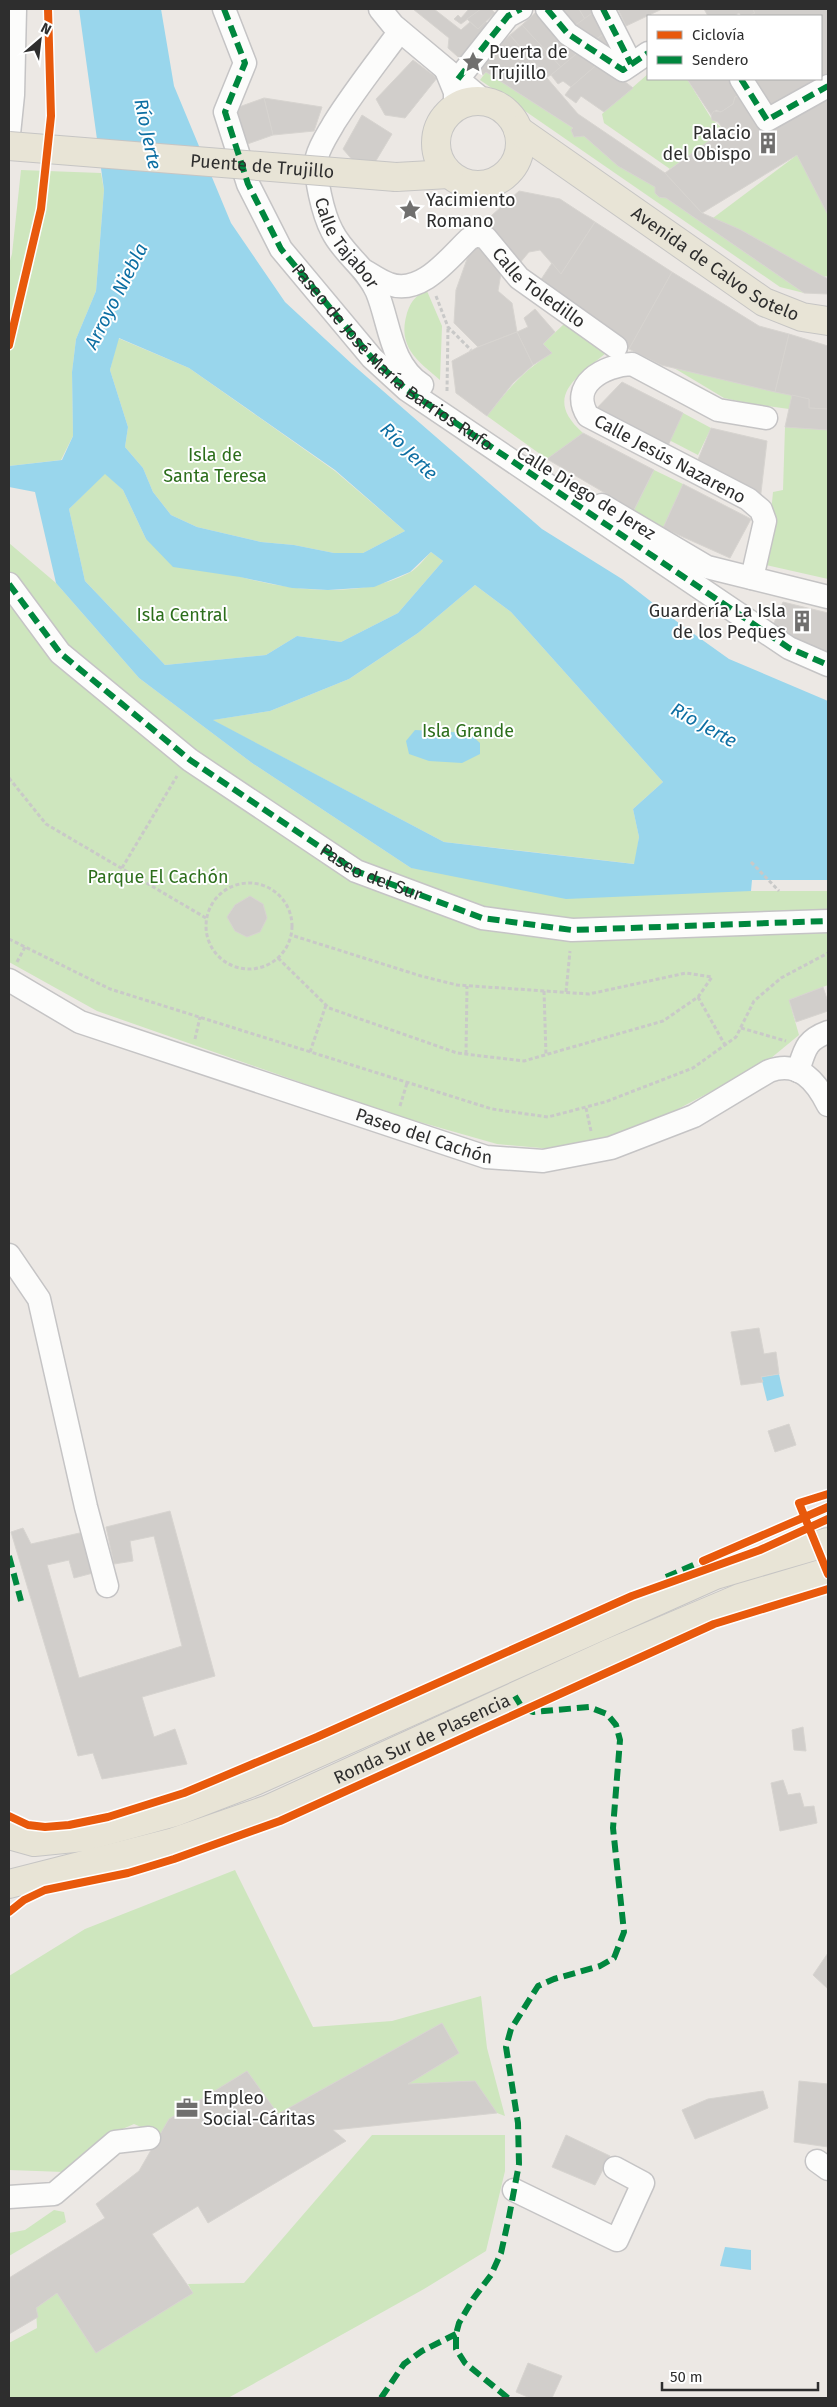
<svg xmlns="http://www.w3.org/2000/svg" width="837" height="2407" viewBox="0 0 837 2407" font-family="'Fira Sans',sans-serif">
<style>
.green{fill:#cee6be}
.water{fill:#99d6ec;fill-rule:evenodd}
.building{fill:#d1cecb;stroke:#d7d4d0}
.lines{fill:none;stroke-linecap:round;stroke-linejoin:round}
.minor-casing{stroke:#c5c4c5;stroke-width:25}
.major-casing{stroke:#c6c5c4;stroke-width:30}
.path{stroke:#c9c9c8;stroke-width:3;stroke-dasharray:4 2.5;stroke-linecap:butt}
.minor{stroke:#fcfcfb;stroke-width:22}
.major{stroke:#e8e4d6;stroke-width:28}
.major-bridge-casing{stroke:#c6c5c4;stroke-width:30;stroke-linecap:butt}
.major-bridge{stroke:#e8e4d6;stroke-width:28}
.quiet{stroke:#00873e;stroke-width:6;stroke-dasharray:12 6;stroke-linecap:butt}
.cycleway-casing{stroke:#fff;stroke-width:11}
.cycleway{stroke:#e8590c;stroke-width:8}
.labels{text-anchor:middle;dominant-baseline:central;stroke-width:4;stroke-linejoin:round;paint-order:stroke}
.poi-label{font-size:18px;fill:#2e2e2e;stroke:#fff;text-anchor:start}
.street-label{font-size:18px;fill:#2e2e2e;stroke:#fff}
.park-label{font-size:18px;fill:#2c6e1b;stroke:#fff}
.water-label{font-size:19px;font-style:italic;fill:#0d6fa3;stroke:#fff}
</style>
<rect width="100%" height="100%" fill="#ece8e4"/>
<g class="green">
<polygon points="486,72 573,128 571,130 574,137 584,136 618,166 655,187 655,193 661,198 666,198 804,293 780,287 480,80"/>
<polygon points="648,74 648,79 687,79 711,118 724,130 670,169 604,123 602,114"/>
<polygon points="797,155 828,215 828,276 823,277 741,230 713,218"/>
<polygon points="21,170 101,173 104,190 96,291 76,339 72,372 73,436 61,460 9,466 9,264 12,254"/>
<path d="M427 291 442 326 440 380C417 360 397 347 407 313 411 301 416 295 427 291Z"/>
<path d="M564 324 606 353C577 377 542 397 583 433L547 459 487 416C506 391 524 370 552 353L543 344Z"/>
<polygon points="118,338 189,368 335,471 405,531 363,553 334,553 294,545 261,542 197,527 171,515 153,492 143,468 125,447 128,427 110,370"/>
<polygon points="674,368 792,395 789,409 752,404 724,398"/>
<polygon points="683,413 711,428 698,455 669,440"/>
<polygon points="785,427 828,430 828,579 766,565 773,492 783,490"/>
<polygon points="654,470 683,484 663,528 634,510"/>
<path d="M105 473 123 490 146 539C177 552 209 569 241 577 294 591 358 599 409 573 417 569 424 559 431 552L443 561 398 613 341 642 297 636 266 655 165 665 85 581 69 509Z"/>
<polygon points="9,543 56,583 139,678 252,763 411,868 715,891 828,891 828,985 789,1000 799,1035 765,1063 661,1118 602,1141 552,1149 497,1144 388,1113 97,1011 9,962"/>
<polygon points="475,585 511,612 663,782 633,809 639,837 635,864 444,842 212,720 270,711 349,679 418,633"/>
<polygon points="235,1870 313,2027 392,2021 481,1996 487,2048 505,2116 497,2113 475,2081 408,2084 459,2053 442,2023 278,2114 247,2071 169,2119 160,2135 134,2124 111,2134 64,2172 9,2170 9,1976 85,1929"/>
<polygon points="372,2135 505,2135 505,2171 486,2251 424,2289 228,2398 9,2398 9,2343 37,2328 36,2308 57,2293 96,2353 193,2293 188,2284 244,2283"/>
<polygon points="54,2210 64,2212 66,2222 9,2256 9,2233 25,2230"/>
</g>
<g class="water">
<path d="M79 9H161L174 86 231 223 285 302 352 364 542 529 622 579 680 624 729 659 828 701V880H752L751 891 566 899 411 868 252 763 139 678 56 583 35 492 9 487V466L62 460 73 436 72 372 76 339 96 291 104 190ZM119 338 189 368 335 470 405 531 363 553H334L294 545 261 542 197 527 171 515 153 492 143 468 125 447 128 427 110 370ZM105 474 123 490 146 539 173 567 240 577 292 588 328 590 374 587 410 572 431 552 443 561 398 613 341 642 297 636 266 655 165 665 85 581 69 509ZM475 585 511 612 663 782 633 809 639 837 634 864 444 842 213 720 270 711 349 679 418 633Z"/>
<polygon points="415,730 469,733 480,743 480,754 462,763 429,761 409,754 406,741"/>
<polygon points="779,1374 784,1396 767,1401 761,1377"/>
<polygon points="725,2247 751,2250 751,2270 720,2266"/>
</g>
<g class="building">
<polygon points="413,9 434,9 461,30 470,22 478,29 485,21 503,41 510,35 578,114 665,173 702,213 741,230 828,279 828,294 804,293 666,198 659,197 655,193 655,187 618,166 584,136 574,137 571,130 573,128 486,72 483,75 466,64 448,48 449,38"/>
<polygon points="469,9 481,9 461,24 454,19 458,15 461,18"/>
<polygon points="481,9 491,9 495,13 478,29 467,19"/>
<polygon points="553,9 579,9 585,19 570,29"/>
<polygon points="579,9 594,9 595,11 585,19"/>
<polygon points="618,9 662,9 626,26"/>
<polygon points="704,9 755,9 753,10 755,13 749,16 742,16 739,13 734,16 708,16"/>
<polygon points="755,9 828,9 828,80 767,116 748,85 759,79 821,79 821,16 749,16 755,13 753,10"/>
<polygon points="595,11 607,32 590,43 570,29"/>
<polygon points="536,12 581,50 561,67 522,25"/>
<polygon points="522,25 561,67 551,75 547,77 510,35"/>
<polygon points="607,32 616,56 590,43"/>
<polygon points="581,50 600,62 571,87 563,81 558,84 551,75"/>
<polygon points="413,60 437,78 405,118 385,115 376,99"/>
<polygon points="600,62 633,88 604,112 581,96 576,103 565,95 571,87"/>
<polygon points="687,79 729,79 740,96 735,97 733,104 721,112 716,110 711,115"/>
<polygon points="828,87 828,215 797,155 702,213 665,173 724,130 718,122 712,120 711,115 714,111 721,112 733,104 735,97 740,96 742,103 762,129"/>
<polygon points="264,98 322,107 314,131 273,135"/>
<polygon points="264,98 273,135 236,148 225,112"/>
<polygon points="362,115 392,134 374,164 355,163 343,149"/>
<polygon points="519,191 560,199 595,222 561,274 540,250 529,252 519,264 482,224"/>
<polygon points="595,222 672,272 629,349 536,287 552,263 561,274"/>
<polygon points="472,245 484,246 502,267 498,291 512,303 517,332 478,347 454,323 456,290"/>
<polygon points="672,272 759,326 789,334 775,392 661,365 629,349"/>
<polygon points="535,309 555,332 543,344 552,353 533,365 517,332 528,327 524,318"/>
<polygon points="517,332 533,365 513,383 487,416 456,393 452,361 478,347"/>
<polygon points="789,334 828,346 828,409 809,408 809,399 775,392"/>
<polygon points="622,382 683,413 666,450 595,410"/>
<polygon points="792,395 809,399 809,408 828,409 828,430 785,427"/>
<polygon points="711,428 767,441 760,501 695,467"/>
<polygon points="583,433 654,470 634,510 547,459"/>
<polygon points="683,484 751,519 730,558 663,528"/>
<polygon points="783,602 828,613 828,657 771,630"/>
<polygon points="250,896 263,904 267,918 260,932 247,937 235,931 227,917 235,905"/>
<polygon points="823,987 828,1002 828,1011 796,1022 789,1000"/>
<polygon points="759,1328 764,1354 776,1352 779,1374 761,1377 763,1382 741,1385 731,1332"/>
<polygon points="789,1424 796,1445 775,1452 768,1431"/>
<polygon points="170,1511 215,1676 142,1697 154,1737 175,1729 187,1764 102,1779 93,1753 78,1756 11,1532 23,1528 31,1544 84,1532 93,1573 74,1578 69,1560 47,1565 79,1678 182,1646 154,1536 130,1541 133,1561 114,1564 106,1527"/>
<polygon points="803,1727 806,1751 794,1750 792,1730"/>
<polygon points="783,1780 788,1795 800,1793 804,1807 814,1806 817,1823 780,1831 771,1783"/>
<polygon points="828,1953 828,1989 813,1975"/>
<polygon points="442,2023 459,2053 408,2084 475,2081 497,2113 333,2130 346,2141 208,2223 198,2206 152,2234 193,2293 96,2353 57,2293 36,2308 38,2317 9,2334 9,2278 105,2218 96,2204 139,2171 169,2119 247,2071 278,2114"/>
<polygon points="799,2081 828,2084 828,2147 794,2142"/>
<polygon points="763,2091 768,2108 695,2139 682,2110 708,2099"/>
<polygon points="566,2135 610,2156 595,2185 552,2167"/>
<polygon points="528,2363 562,2376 552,2398 530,2398 516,2392"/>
</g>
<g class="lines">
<g class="minor-casing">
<g id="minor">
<polyline points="224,9 245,63 225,112 248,184 281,249 372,358 407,390 789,648 828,665"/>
<polyline points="380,9 393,25 484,101"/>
<polyline points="547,9 568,34 623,70 648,53"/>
<polyline points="603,9 631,64"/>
<path id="s1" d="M400 31C378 61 354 91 334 123 328 134 320 145 317 157 314 176 323 214 332 231 343 254 367 268 377 292 390 324 390 364 422 385"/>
<polyline points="446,70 455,92 455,107"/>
<polyline points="458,79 508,16 521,9"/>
<polyline points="741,79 767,120 828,86"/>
<polyline points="9,134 13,95 15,9"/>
<path id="s2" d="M365 271C372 275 380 281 389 284 421 296 449 258 469 239L477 235 486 238 519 278 616 347"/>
<polyline points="602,505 707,567 828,597"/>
<path d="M752 578 765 521 761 510 748 499 588 416C568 385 604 365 632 364L718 410 766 418"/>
<polyline points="9,584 60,653 190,760 356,871 482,918 572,930 828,921"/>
<path id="s3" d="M9 980 80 1022 486 1157 543 1161 611 1148 694 1116 769 1071C799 1060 816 1081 828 1105"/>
<path d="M798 1071C805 1049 806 1040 828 1032"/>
<polyline points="9,1255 39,1299 86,1507 107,1586"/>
<polyline points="817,2161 828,2169"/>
<polyline points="514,2190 617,2240 643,2183 615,2168"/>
<polyline points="9,2197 54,2194 115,2142 149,2138"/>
</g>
</g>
<g class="major-casing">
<g id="major">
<circle cx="478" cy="143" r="42"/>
<path id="s4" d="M518 130 764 302 802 317 828 321"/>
<polyline points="396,177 449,174"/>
<polyline points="9,1835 34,1842 84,1837 175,1812 255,1781 715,1575 828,1542"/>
<path id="s5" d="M9 1884 174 1842 269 1809 608 1654 740 1598 828 1572"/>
</g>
</g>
<g class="path">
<polyline points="436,296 448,327 471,350"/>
<polyline points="447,391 448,327"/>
<polyline points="9,778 46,824 206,918"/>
<polyline points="751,862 779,891"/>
<polyline points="122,868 177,776"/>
<circle cx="249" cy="926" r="43"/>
<polyline points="9,939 110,989 492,1109 548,1117 605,1102 693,1068 736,1037 754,1001 781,978 828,953"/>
<polyline points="278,958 329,1008 457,1053 524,1061 663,1021 698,997 712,977 686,973 589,994 457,985 421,976 291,935"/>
<polyline points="17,962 25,947"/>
<polyline points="544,991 546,1055"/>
<polyline points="566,992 570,951"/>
<polyline points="698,997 725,1045"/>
<polyline points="741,1028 786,1041"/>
<polyline points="195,1039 200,1017"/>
<polyline points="310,1052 326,1005"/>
<polyline points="466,1054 467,986"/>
<polyline points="400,1106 407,1083"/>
<polyline points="586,1108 591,1131"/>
</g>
<use href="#minor" class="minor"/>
<use href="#major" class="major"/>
<g class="major-bridge-casing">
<g id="major-bridge">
<path id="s6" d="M9 146 396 177"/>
</g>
</g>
<use href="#major-bridge" class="major-bridge"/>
<g class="quiet">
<path id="s7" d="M224 9 245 63 225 112 248 184 281 249 372 358 407 390 789 648 828 665"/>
<polyline points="547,9 568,34 623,70 648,53"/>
<polyline points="603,9 631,64"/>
<polyline points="458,79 508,16 521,9"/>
<polyline points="741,79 767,120 828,86"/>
<path id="s8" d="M9 584 60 653 190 760 356 871 482 918 572 930 828 921"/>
<polyline points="9,1556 21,1601"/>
<polyline points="666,1577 707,1559"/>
<polyline points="381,2398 404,2364 422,2351 456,2334"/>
<polyline points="508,2398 465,2363 456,2349 456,2334 459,2323 473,2299 491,2275 501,2253 509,2217 519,2164 518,2123 506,2047 511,2029 538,1986 554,1979 600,1966 614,1958 624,1932 613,1828 620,1740 616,1725 607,1714 589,1707 533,1712 523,1709 515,1696"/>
</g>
<g class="cycleway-casing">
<g id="cycleway">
<polyline points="9,345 41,209 51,116 48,9"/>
<polyline points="828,1494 799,1503 828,1574"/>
<polyline points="703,1561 828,1507"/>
<polyline points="9,1816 28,1825 45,1827 69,1825 108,1817 184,1793 317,1737 632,1596 760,1550 828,1519"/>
<polyline points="9,1912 24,1900 45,1890 128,1873 174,1859 280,1821 714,1624 828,1589"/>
</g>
</g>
<use href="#cycleway" class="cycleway"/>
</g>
<defs>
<g id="sight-bare" transform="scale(1.725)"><path d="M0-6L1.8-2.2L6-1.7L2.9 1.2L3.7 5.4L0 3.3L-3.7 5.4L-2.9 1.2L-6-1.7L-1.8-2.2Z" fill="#706f6e" stroke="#fff" stroke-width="2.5" paint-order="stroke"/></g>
<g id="building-bare" transform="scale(1.725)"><path d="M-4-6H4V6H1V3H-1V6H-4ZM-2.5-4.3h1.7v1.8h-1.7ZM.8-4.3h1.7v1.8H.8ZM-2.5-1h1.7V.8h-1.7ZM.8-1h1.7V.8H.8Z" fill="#706f6e" stroke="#fff" stroke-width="2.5" paint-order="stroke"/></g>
<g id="office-bare" transform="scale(1.725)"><path d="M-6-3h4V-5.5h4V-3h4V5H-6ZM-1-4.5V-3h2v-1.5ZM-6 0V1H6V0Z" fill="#706f6e" stroke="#fff" stroke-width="2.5" paint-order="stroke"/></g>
</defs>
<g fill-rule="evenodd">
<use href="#sight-bare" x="473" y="62"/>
<use href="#building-bare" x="768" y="143"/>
<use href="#sight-bare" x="410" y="210"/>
<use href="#building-bare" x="802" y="621"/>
<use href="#office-bare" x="187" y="2108"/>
</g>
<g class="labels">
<g class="poi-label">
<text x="489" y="52">Puerta de<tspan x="489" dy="21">Trujillo</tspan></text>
<text x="751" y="133" text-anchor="end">Palacio<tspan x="751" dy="21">del Obispo</tspan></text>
<text x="426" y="200">Yacimiento<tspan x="426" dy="21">Romano</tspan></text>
<text x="786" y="611" text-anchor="end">Guardería La Isla<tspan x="786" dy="21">de los Peques</tspan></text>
<text x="203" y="2098">Empleo<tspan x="203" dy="21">Social-Cáritas</tspan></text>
</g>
<g class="street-label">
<text stroke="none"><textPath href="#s6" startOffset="254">Puente de Trujillo</textPath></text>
<text stroke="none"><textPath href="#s1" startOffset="245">Calle Tajabor</textPath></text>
<text stroke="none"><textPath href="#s4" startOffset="239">Avenida de Calvo Sotelo</textPath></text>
<text stroke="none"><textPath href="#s2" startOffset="216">Calle Toledillo</textPath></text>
<text stroke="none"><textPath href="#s7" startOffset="416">Paseo de José María Barrios Rufo</textPath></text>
<text transform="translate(670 459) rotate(28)">Calle Jesús Nazareno</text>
<text transform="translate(586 493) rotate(32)">Calle Diego de Jerez</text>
<text stroke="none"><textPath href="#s8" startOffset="468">Paseo del Sur</textPath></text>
<text stroke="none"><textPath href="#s3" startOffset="445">Paseo del Cachón</textPath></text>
<text stroke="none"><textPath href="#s5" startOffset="439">Ronda Sur de Plasencia</textPath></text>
</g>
<g class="park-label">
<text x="215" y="455">Isla de<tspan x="215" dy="21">Santa Teresa</tspan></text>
<text x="182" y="615">Isla Central</text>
<text x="468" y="731">Isla Grande</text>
<text x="158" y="877">Parque El Cachón</text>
</g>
<g class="water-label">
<text transform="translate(148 134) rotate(78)">Río Jerte</text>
<text transform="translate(116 296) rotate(-63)">Arroyo Niebla</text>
<text transform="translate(409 451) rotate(45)">Río Jerte</text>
<text transform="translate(704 725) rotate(29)">Río Jerte</text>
</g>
</g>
<rect width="837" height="2407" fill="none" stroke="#2e2e2e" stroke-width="20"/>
<rect x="647" y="15" width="175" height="65" fill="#ffffff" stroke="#ababab"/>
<rect x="657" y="31" width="25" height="8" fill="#e8590c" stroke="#ababab"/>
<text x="692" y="40" font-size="15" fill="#2e2e2e">Ciclovía</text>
<rect x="657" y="56" width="25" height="8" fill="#00873e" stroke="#ababab"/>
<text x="692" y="65" font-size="15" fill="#2e2e2e">Sendero</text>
<g transform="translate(40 40) rotate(28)" stroke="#ffffff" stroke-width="4" paint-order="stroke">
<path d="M0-4L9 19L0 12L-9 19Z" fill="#2e2e2e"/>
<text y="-8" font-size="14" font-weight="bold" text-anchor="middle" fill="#2e2e2e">N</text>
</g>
<path d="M662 2382v8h156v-8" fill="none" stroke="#2e2e2e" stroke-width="2.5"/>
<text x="670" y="2382" font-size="15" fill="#2e2e2e" stroke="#ffffff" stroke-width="4" paint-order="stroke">50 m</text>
</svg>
